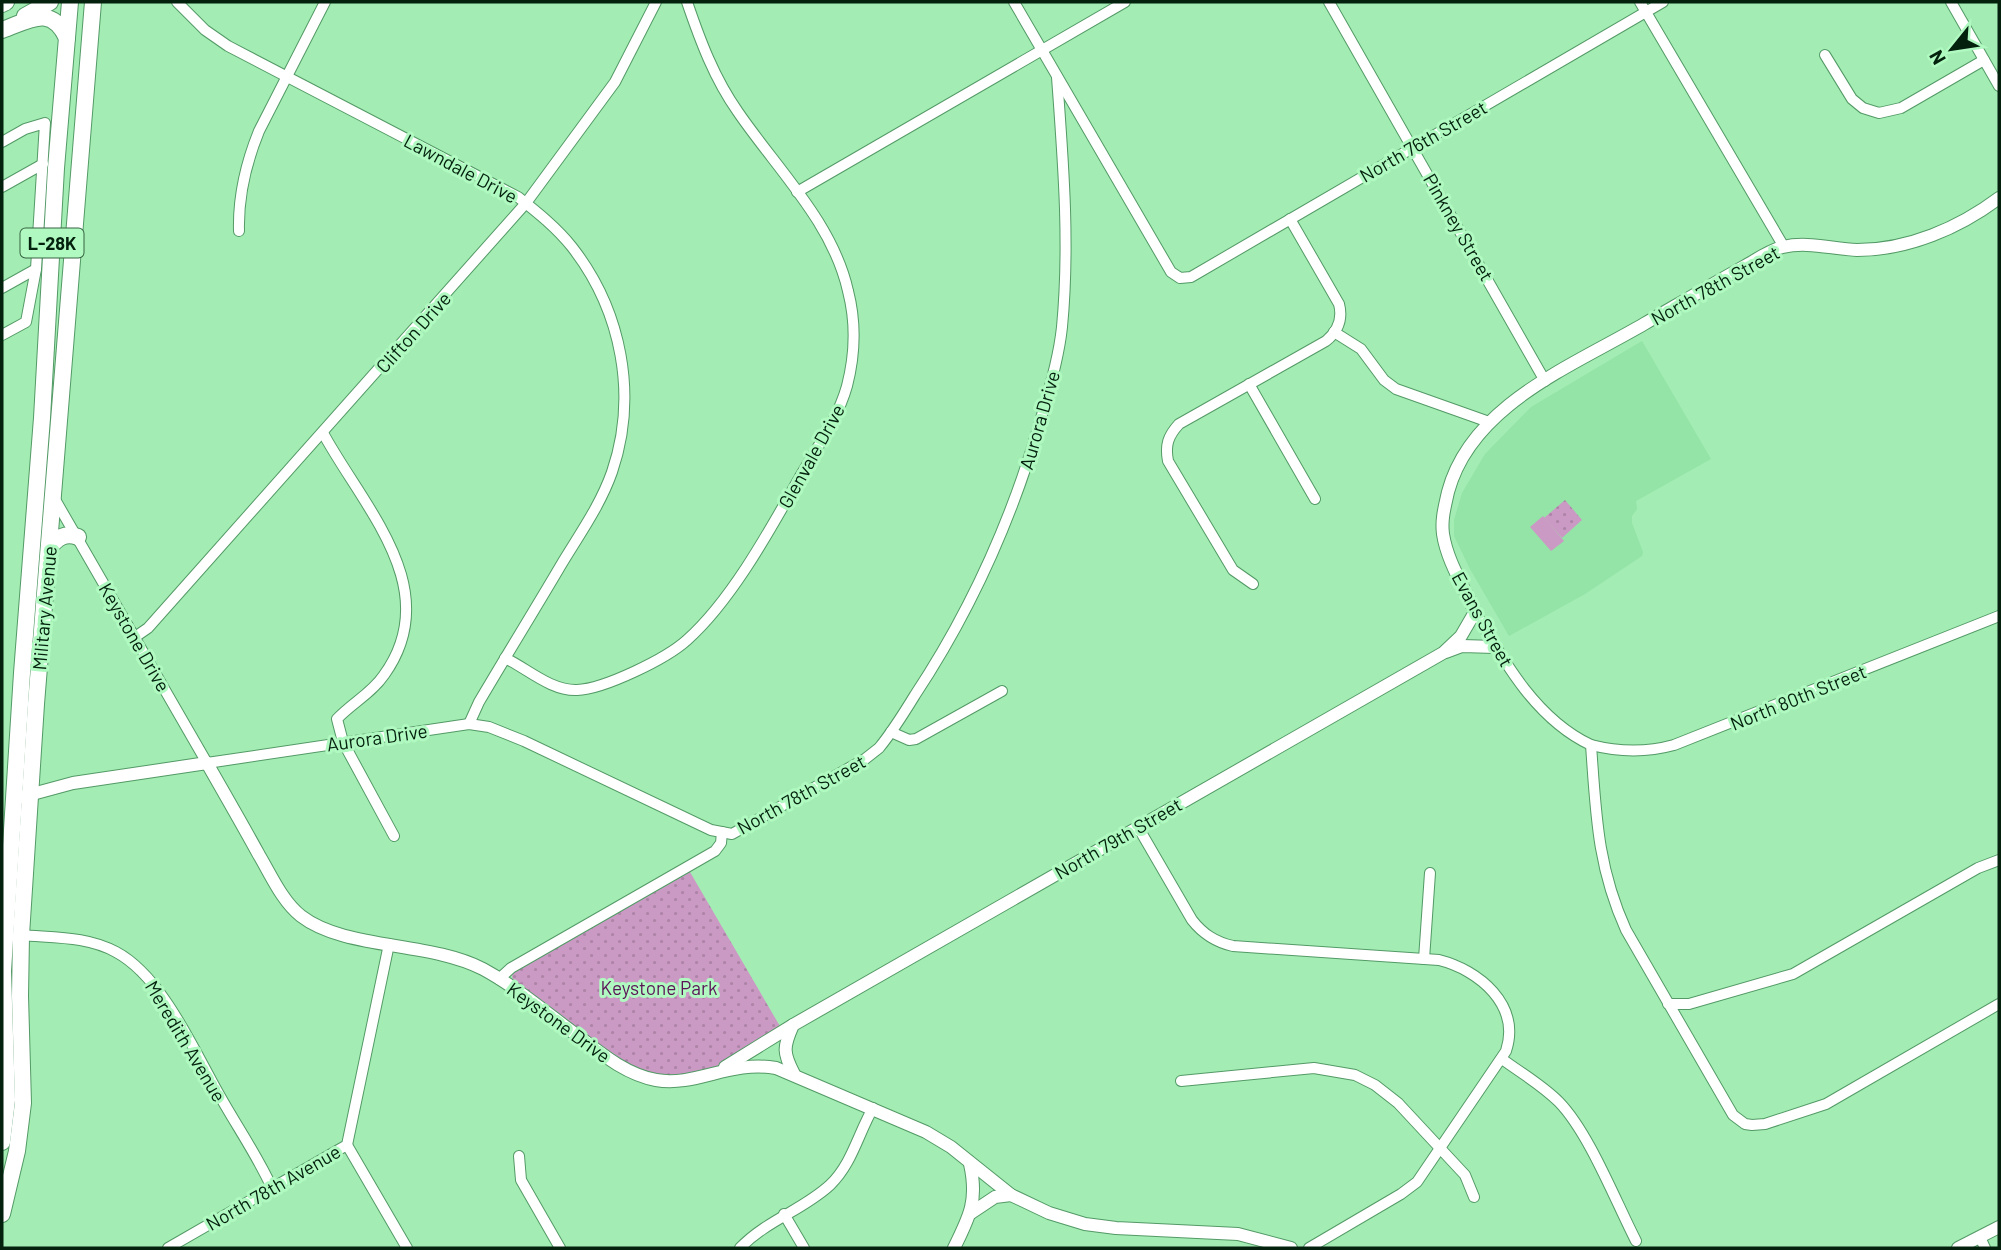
<svg xmlns="http://www.w3.org/2000/svg" width="2001" height="1250" viewBox="0 0 2001 1250" font-family="Barlow,sans-serif">
<style>
.built{fill:#93e4a6}
.grass{fill:#cb9ac4}
.park{fill:url(#park-dots)}
.lines{fill:none;stroke-linecap:round;stroke-linejoin:round}
.minor-casing{stroke:#539a66;stroke-width:12}
.tertiary-casing{stroke:#539a66;stroke-width:14}
.primary-casing{stroke:#539a66;stroke-width:18}
.minor{stroke:#fff;stroke-width:10}
.tertiary{stroke:#fff;stroke-width:12}
.primary{stroke:#fff;stroke-width:16}
.labels{text-anchor:middle;dominant-baseline:central;stroke-width:6;stroke-linejoin:round;paint-order:stroke}
.shield{fill:#b0f9c0;stroke:#376243;stroke-width:2}
.shield-label{font-size:18px;font-weight:bold;fill:#03210d}
.street-label{font-size:19px;fill:#03210d;stroke:#b0f9c0}
.park-label{font-size:19px;fill:#5a1456;stroke:#b0f9c0}
</style>
<defs>
<pattern id="park-dots" width="8" height="8" patternUnits="userSpaceOnUse" patternTransform="scale(1.75)"><rect width="8" height="8" fill="#cb9ac4"/><path d="M2 2h.1M6 6h.1" fill="none" stroke="#ad84a7" stroke-width="1.8" stroke-linecap="round"/></pattern>
</defs>
<rect width="100%" height="100%" fill="#a3ecb3"/>
<polygon class="built" points="1642,341 1711,459 1636,501 1637,509 1632,516 1632,523 1643,552 1642,556 1585,594 1509,636 1470,569 1454,536 1454,520 1462,493 1485,454 1531,407"/>
<polygon class="grass" points="1543,516 1564,541 1551,551 1530,527"/>
<g class="park">
<polygon points="1565,500 1582,520 1562,538 1544,518"/>
<path d="M690 872 781 1028C759 1041 738 1057 715 1067 694 1076 669 1079 647 1073 607 1062 547 1008 513 982L512 975 516 971Z"/>
</g>
<g class="lines">
<g class="minor-casing">
<g id="minor">
<path d="M177 2 205 30 228 46 518 197C537 212 557 228 572 247 622 311 638 396 612 472 600 506 579 535 561 565 534 611 506 656 479 702L469 724"/>
<polyline points="1014,2 1171,272 1180,278 1191,277 1663,2"/>
<polyline points="1329,2 1545,381"/>
<polyline points="1640,2 1784,247"/>
<polyline points="1951,2 1999,86"/>
<polyline points="1825,55 1852,99 1863,108 1879,113 1901,108 1984,60"/>
<polyline points="2,142 25,129 45,123 36,269 26,322 2,335"/>
<polyline points="2,187 43,164"/>
<polyline points="797,192 1125,2"/>
<path d="M239 231C238 195 246 163 259 131L325 2"/>
<polyline points="2,288 36,269"/>
<polyline points="1334,332 1361,349 1384,380 1396,389 1489,422"/>
<polyline points="1249,384 1315,499"/>
<path d="M323 433C363 507 446 589 384 675 372 693 352 703 337 719L343 742 394 836"/>
<path d="M53 496 207 763 469 724 489 727 524 741 711 830 732 834 865 759 879 748C893 731 904 713 915 695 972 609 1014 514 1042 415 1050 386 1059 356 1062 327 1070 243 1063 160 1057 77"/>
<path d="M1253 584 1233 570 1168 461C1165 445 1168 436 1179 424L1326 341C1338 331 1343 319 1339 304L1290 219"/>
<path d="M1475 612C1504 662 1537 720 1591 745 1596 813 1597 866 1626 930L1733 1115 1745 1124 1752 1125 1765 1124 1826 1104 1999 1004"/>
<polyline points="135,637 148,628 526,203 615,82 656,2"/>
<path d="M505 658C528 669 551 691 577 690 604 689 666 659 687 640 732 600 771 528 801 475 818 446 838 418 847 386 855 355 856 322 848 291 833 223 777 169 738 112 714 78 700 40 687 2"/>
<polyline points="891,732 909,740 916,739 1002,691"/>
<path d="M1591 745C1619 752 1645 753 1674 745L1999 616"/>
<path d="M1138 827 1192 920C1203 934 1215 942 1233 946L1439 960C1479 970 1521 1005 1506 1051L1417 1182 1401 1194 1309 1248"/>
<path d="M21 935C54 938 87 936 116 952 163 977 195 1053 221 1098 238 1128 258 1157 272 1188"/>
<polyline points="1424,959 1430,873"/>
<polyline points="499,979 511,968 715,851 721,843 722,832"/>
<polyline points="1668,1004 1689,1004 1793,974 1978,868 1999,860"/>
<path d="M1502 1059C1521 1073 1542 1085 1559 1102 1589 1133 1615 1200 1636 1241"/>
<polyline points="1181,1081 1314,1068 1355,1075 1375,1085 1398,1103 1465,1175 1474,1197"/>
<polyline points="347,1145 407,1248"/>
<polyline points="519,1156 521,1180 560,1248"/>
<polyline points="784,1214 804,1248"/>
<polyline points="1980,1237 1985,1248"/>
<polyline points="168,1248 347,1145 389,944"/>
<path d="M740 1248C767 1220 803 1210 830 1185 852 1164 858 1134 873 1108"/>
</g>
</g>
<g class="tertiary-casing">
<g id="tertiary">
<polyline points="1446,652 1462,646 1495,647"/>
<path d="M14 799 73 783 207 763C224 793 242 824 259 855 271 875 282 901 301 916 345 950 429 941 483 969 518 988 550 1016 582 1039 604 1056 628 1075 656 1080 696 1087 730 1060 776 1068L926 1132 951 1147 1011 1195 1049 1213 1085 1224 1116 1228 1238 1234 1291 1248"/>
<polyline points="725,1067 793,1025"/>
<path d="M794 1074C783 1053 783 1047 793 1025L1443 653 1461 636 1475 612C1464 587 1447 561 1443 534 1441 519 1445 506 1448 492 1471 405 1572 366 1644 324 1677 305 1711 285 1745 266 1756 260 1770 250 1783 247 1807 241 1832 249 1857 250 1908 250 1959 228 1999 198"/>
<polyline points="971,1213 995,1197 1011,1195"/>
<path d="M954 1248C970 1216 978 1200 970 1164"/>
<polyline points="1958,1248 1999,1227"/>
</g>
</g>
<g class="primary-casing">
<g id="primary">
<polyline points="2,4 6,2"/>
<polyline points="25,16 50,2"/>
<path d="M2 30C30 20 51 4 67 38"/>
<path d="M49 548C57 538 65 532 78 537"/>
<polyline points="2,1142 7,1100 3,971 22,673 42,418 56,168 70,2"/>
<polyline points="2,1214 17,1151 23,1103 20,996 21,935 36,704 93,2"/>
</g>
</g>
<use href="#minor" class="minor"/>
<use href="#tertiary" class="tertiary"/>
<use href="#primary" class="primary"/>
</g>
<g class="labels">
<rect class="shield" x="20.5" y="228.5" width="63" height="29" rx="5"/>
<g class="shield-label">
<text x="52" y="243">L-28K</text>
</g>
<g class="street-label">
<text transform="translate(1423 141) rotate(-30)">North 76th Street</text>
<text transform="translate(461 168) rotate(28)">Lawndale Drive</text>
<text transform="translate(1459 227) rotate(60)">Pinkney Street</text>
<text transform="translate(1715 285) rotate(-29)">North 78th Street</text>
<text transform="translate(413 332) rotate(-48)">Clifton Drive</text>
<text transform="translate(1039 420) rotate(-74)">Aurora Drive</text>
<text transform="translate(811 456) rotate(-61)">Glenvale Drive</text>
<text transform="translate(44 608) rotate(-85)">Military Avenue</text>
<text transform="translate(1483 619) rotate(61)">Evans Street</text>
<text transform="translate(135 637) rotate(60)">Keystone Drive</text>
<text transform="translate(1798 697) rotate(-22)">North 80th Street</text>
<text transform="translate(377 737) rotate(-8)">Aurora Drive</text>
<text transform="translate(801 794) rotate(-29)">North 78th Street</text>
<text transform="translate(1118 838) rotate(-30)">North 79th Street</text>
<text transform="translate(559 1022) rotate(36)">Keystone Drive</text>
<text transform="translate(186 1041) rotate(59)">Meredith Avenue</text>
<text transform="translate(273 1187) rotate(-30)">North 78th Avenue</text>
</g>
<g class="park-label">
<text x="659" y="987">Keystone Park</text>
</g>
</g>
<rect width="2001" height="1250" fill="none" stroke="#03210d" stroke-width="7"/>
<g transform="translate(1952 49) rotate(240)" stroke="#b0f9c0" stroke-width="5" paint-order="stroke">
<path d="M0-5L12 26L0 18L-12 26Z" fill="#03210d"/>
<text y="-10" font-size="19" font-weight="bold" text-anchor="middle" fill="#03210d">N</text>
</g>
</svg>
